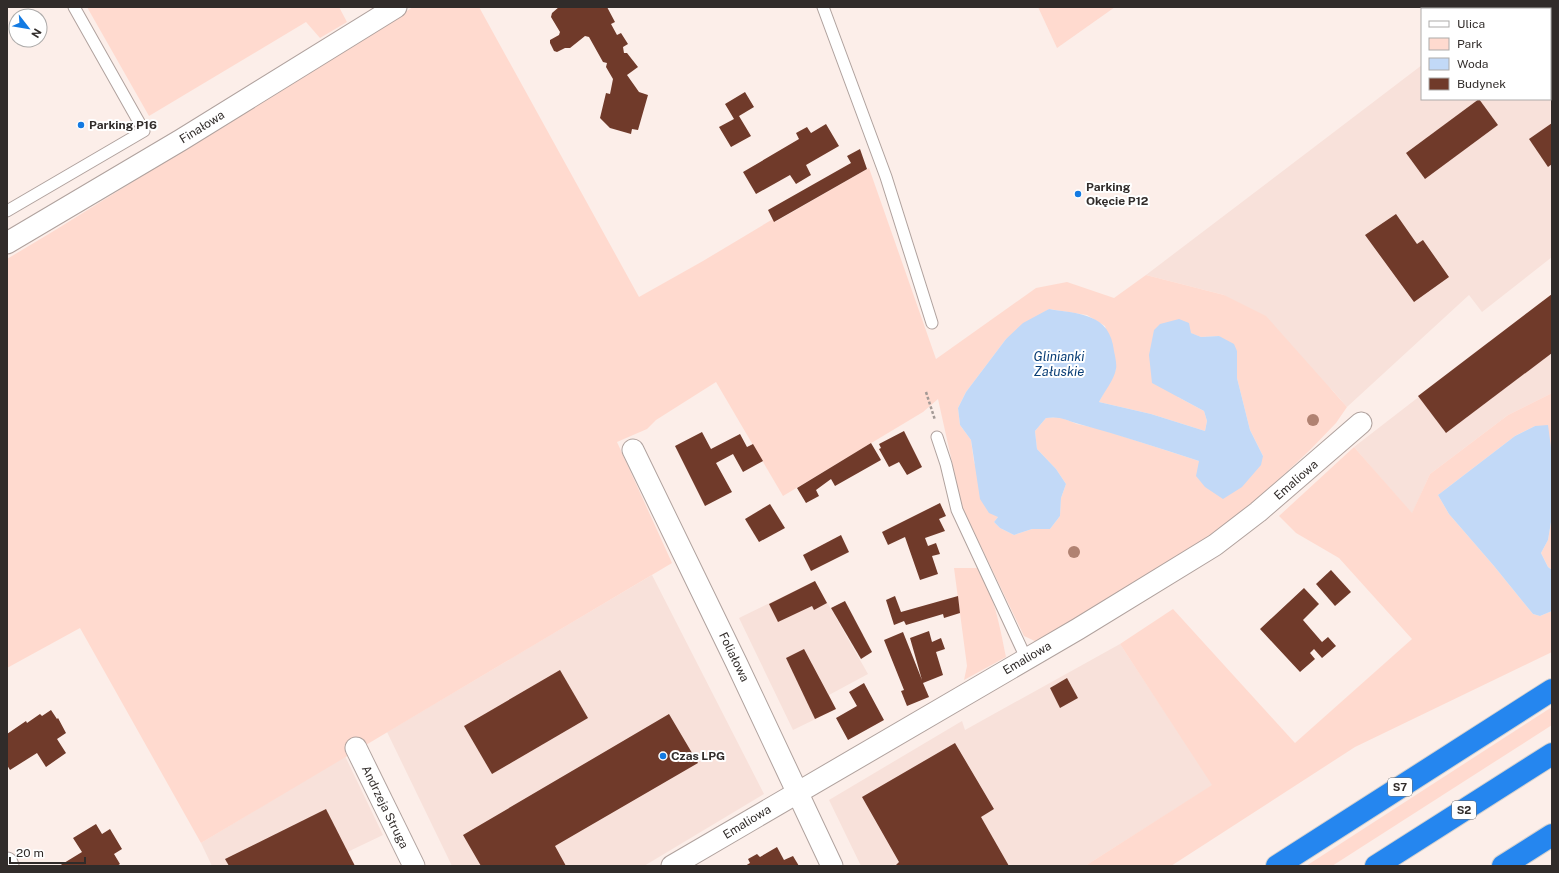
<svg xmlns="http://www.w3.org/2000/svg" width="1559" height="873" viewBox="0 0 1559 873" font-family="'Public Sans',sans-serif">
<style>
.built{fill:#f8e1da}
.green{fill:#ffdacf;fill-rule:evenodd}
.water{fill:#c2d9f7}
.building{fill:#703a2a}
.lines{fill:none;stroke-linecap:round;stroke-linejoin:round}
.service-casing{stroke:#b0a29e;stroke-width:13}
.minor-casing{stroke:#b0a29e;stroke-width:23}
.motorway-casing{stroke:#d2d1d0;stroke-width:24}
.path{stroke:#a39995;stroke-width:2.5;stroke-dasharray:3 2;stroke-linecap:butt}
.service{stroke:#fff;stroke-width:11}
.minor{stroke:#fff;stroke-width:21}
.motorway{stroke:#2586ef;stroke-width:22}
.tree{fill:#b08272}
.poi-dot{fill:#137ae2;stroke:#fff;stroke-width:1.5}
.labels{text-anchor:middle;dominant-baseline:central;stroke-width:4;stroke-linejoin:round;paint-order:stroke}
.shield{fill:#fff;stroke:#6f6b6a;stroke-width:1}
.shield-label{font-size:11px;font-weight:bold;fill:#312c2a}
.poi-label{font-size:12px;font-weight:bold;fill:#312c2a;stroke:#fff;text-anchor:start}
.street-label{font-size:12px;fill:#312c2a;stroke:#fff}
.water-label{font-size:13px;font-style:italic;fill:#0a3f77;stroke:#fff}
</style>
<rect width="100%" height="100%" fill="#fceee9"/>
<g class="built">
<polygon points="1422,65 1422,99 1550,99 1550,80 1552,82 1552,257 1482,312 1469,295 1347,407 1333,391 1224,295 1146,275"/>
<polygon points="1552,294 1552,393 1508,415 1430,474 1412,514 1354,447"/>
<polygon points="652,575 764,794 644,866 452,866 387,732"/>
<polygon points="815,581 868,674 829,695 836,709 793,730 739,618"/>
<polygon points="1120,644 1213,785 1085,866 861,866 829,800 962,721 965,730"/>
<polygon points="345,756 383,835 318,866 212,866 201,843"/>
</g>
<g class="green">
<polygon points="87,7 339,7 347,22 320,38 306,22 149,116"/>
<path d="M413 7H479L639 297 703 261 773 219 775 222 869 168 936 359 1036 288 1067 282 1114 298 1146 275 1224 295 1266 316 1347 407 1336 423 1310 450 1248 508 1209 540 1037 642 1024 636 962 507 938 399 923 412 783 496 716 382 656 420 647 429 617 442 672 563 201 843 80 628 7 668V259L57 229ZM1049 309 1087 315 1105 326 1116 369 1099 402 1151 414 1205 431 1207 421 1204 411 1178 397 1190 333 1201 337 1219 336 1237 351V378L1250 430 1263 456 1199 461 1100 429 1077 424 1060 417 1046 418 1035 431 1037 449 1056 469 1066 484 1061 498 1060 516 1050 529H1032L1014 535 1000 528 994 522 998 517 974 462 971 440 960 425 958 408 966 392 1006 339Z"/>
<polygon points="1038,7 1115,7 1057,48"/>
<polygon points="1552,393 1552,467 1552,455 1535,426 1515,436 1438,495 1449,514 1494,566 1533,614 1540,616 1552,611 1552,652 1355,747 1171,866 1085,866 1212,785 1120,644 1173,609 1295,743 1412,639 1339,558 1296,533 1279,516 1354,447 1412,513 1430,474 1508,415"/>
<polygon points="1552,516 1552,570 1548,567 1541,553 1548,540"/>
<path d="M954 568H978C994 594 1000 627 1006 657L964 680 967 666Z"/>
<polygon points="1552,707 1552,725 1332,866 1306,866"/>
</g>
<g class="water">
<path d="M1049 309C1079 314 1110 313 1114 351 1115 356 1117 364 1116 369 1114 380 1104 392 1099 402L1151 414 1205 431 1207 421 1204 411 1152 383 1149 355 1154 330 1160 324 1179 319 1189 323 1191 333 1201 337 1219 336 1234 344 1237 351V378L1250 430 1263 456 1261 465 1242 487 1223 499 1205 487 1196 476 1199 461C1159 448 1119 435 1079 424 1065 420 1061 416 1046 418L1035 431 1037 449 1056 469 1066 484 1061 498 1060 516 1050 529H1032L1014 535 1000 528 994 522 998 517 989 513 980 499 971 440 960 425 958 408 966 392 1006 339 1023 323Z"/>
<polygon points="1548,425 1552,455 1552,516 1548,540 1541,553 1548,567 1552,570 1552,611 1540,616 1533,614 1494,566 1449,514 1438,495 1515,436 1535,426"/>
</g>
<g class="building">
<polygon points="559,7 607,7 615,22 611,24 617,35 621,33 628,44 623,47 624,53 627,53 638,67 627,75 639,92 648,95 638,130 632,129 631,134 610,128 600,118 606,93 610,94 613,79 606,67 607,63 603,62 589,37 585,36 570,48 565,48 557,52 554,51 550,43 550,40 559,35 560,32 551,17 552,13"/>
<polygon points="745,92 754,107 739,116 751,136 731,147 719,127 734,119 725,104"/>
<polygon points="1479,99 1498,125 1425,179 1406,153"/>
<polygon points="1552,123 1552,164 1548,167 1529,139"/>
<polygon points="826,124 839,146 806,165 811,175 796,184 790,175 756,194 743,172 799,139 796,133 807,127 811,133"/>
<polygon points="860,149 867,169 774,222 768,210 851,163 847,156"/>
<polygon points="1396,214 1417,244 1423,240 1449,277 1414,302 1365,235"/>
<polygon points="1552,294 1552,353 1446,433 1418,396"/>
<polygon points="904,431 922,467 907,475 899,462 889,467 879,449 881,448 879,444"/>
<polygon points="702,432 711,449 740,434 747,447 753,444 763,461 743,472 733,454 716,463 732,492 705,506 675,446"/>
<polygon points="871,443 881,460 835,486 831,479 816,490 819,496 806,503 797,488"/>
<polygon points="940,503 946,516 939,519 945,531 925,538 928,546 936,543 940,554 932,556 938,574 920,580 905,537 888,545 882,532"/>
<polygon points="770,504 785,528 759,542 745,519"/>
<polygon points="841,535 849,552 811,571 803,555"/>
<polygon points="1331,570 1351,592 1335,606 1316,584"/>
<polygon points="815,581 827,603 814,610 812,606 778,622 769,604"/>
<polygon points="1304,588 1319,604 1303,620 1322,642 1328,637 1336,646 1322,658 1314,649 1310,653 1315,659 1300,672 1260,629"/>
<polygon points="895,596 901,612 958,596 960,613 944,618 943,614 906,625 904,621 894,625 886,600"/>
<polygon points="845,601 872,652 861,659 831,608"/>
<polygon points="929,631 932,642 941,638 945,649 936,652 943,675 923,683 929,697 907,706 901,691 904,690 884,640 903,632 922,680 910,638"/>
<polygon points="804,649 836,709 815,719 786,658"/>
<polygon points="560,670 588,718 492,774 464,726"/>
<polygon points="1067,678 1078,698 1060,708 1050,688"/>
<polygon points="864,683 884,720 848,740 836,718 857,706 849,692"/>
<polygon points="51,710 57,719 58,718 66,733 57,739 66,753 46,767 37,753 10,770 7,765 7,734 26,721 27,723 40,714 42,716"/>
<polygon points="669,714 698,763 555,846 566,866 481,866 463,835"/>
<polygon points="955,743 994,809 981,817 1009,866 895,866 899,862 862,797"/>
<polygon points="326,809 355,866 229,866 225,859"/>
<polygon points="96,824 102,834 110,829 122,849 114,854 120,864 117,866 59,866 82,852 73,838"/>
<polygon points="777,847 784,860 793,856 799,866 745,866 750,863 748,859 757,854 760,857"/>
</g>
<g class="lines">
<g class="service-casing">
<g id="service">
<polyline points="823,7 886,177 932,323"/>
<polyline points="7,211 144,131 74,7"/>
<polyline points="937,437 946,464 957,510 1026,658"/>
</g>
</g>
<g class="minor-casing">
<g id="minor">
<polyline points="7,243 181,140 396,7"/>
<polyline points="633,450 736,662 832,866"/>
<polyline points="356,748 414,866"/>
<polyline points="7,863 8,866"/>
<polyline points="672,866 1078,629 1215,545 1258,512 1361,423"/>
</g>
</g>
<g class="motorway-casing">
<g id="motorway">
<polyline points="1277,866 1552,690"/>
<polyline points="1376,866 1552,754"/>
<polyline points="1503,866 1552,835"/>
</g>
</g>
<polyline class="path" points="926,392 935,420"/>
<use href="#service" class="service"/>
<use href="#minor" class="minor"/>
<use href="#motorway" class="motorway"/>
</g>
<g class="tree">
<circle cx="1313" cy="420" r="6"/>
<circle cx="1074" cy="552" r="6"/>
</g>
<g class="poi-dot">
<circle cx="81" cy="125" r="4"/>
<circle cx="1078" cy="194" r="4"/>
<circle cx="663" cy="756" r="4"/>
</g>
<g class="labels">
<g class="shield">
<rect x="1388" y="778" width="24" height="18" rx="3"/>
<rect x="1452" y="801" width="24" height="18" rx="3"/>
</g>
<g class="shield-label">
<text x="1400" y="787">S7</text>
<text x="1464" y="810">S2</text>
</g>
<g class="poi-label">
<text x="89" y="125">Parking P16</text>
<text x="1086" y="187">Parking<tspan x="1086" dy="14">Okęcie P12</tspan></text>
<text x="671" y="756">Czas LPG</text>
</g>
<g class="street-label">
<text transform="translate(202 127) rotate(-32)">Finałowa</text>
<text transform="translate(1296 480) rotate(-41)">Emaliowa</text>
<text transform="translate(734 657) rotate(64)">Foliałowa</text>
<text transform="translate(1027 658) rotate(-30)">Emaliowa</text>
<text transform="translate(385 807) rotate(64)">Andrzeja Struga</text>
<text transform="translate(747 822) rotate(-31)">Emaliowa</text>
</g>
<g class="water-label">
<text x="1059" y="356">Glinianki<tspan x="1059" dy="15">Załuskie</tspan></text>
</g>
</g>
<rect width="1559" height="873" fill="none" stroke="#312c2a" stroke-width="16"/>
<rect x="1421" y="8" width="130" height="92" fill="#ffffff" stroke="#adabaa"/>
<rect x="1429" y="21" width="20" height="6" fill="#ffffff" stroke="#adabaa"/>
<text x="1457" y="28" font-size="12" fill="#312c2a">Ulica</text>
<rect x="1429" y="38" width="20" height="12" fill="#ffdacf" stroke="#adabaa"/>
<text x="1457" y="48" font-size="12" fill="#312c2a">Park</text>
<rect x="1429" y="58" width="20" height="12" fill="#c2d9f7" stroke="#adabaa"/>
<text x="1457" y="68" font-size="12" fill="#312c2a">Woda</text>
<rect x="1429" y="78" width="20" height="12" fill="#703a2a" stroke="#adabaa"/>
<text x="1457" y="88" font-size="12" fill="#312c2a">Budynek</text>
<g transform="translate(28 28) rotate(121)"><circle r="19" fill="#ffffff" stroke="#adabaa"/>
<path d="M0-3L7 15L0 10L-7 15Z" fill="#137ae2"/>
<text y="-6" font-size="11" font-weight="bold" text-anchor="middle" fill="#312c2a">N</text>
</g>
<path d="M10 857v6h75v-6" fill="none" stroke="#312c2a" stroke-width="2"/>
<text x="16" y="857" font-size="12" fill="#312c2a" stroke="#ffffff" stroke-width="3" paint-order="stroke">20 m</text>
</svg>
